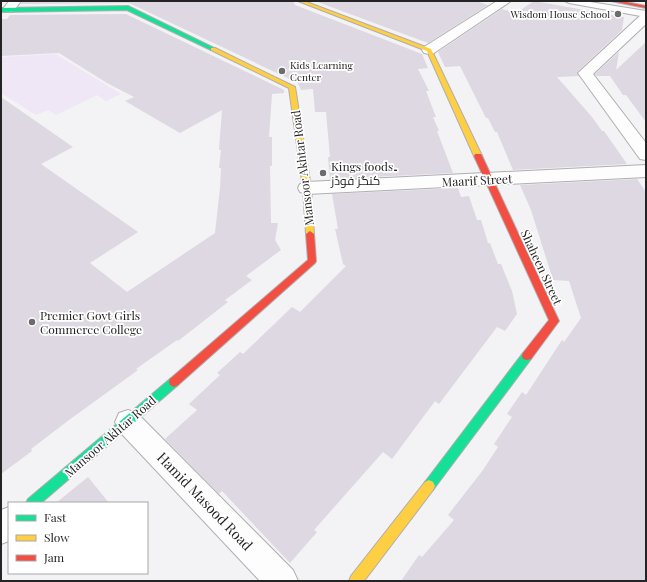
<svg xmlns="http://www.w3.org/2000/svg" width="647" height="582" viewBox="0 0 647 582" font-family="'Playfair Display',Cairo,serif">
<style>
.green{fill:#efe6f6}
.building{fill:#ddd8e2}
.lines{fill:none;stroke-linecap:round;stroke-linejoin:round}
.lane-casing{stroke:#afaeb0;stroke-width:2}
.street-casing{stroke:#afaeb0;stroke-width:2}
.fast-casing{stroke:#afaeb0;stroke-width:2}
.slow-casing{stroke:#afaeb0;stroke-width:2}
.jam-casing{stroke:#afaeb0;stroke-width:2}
.lane{fill:#fdfdfd;fill-rule:evenodd}
.street{fill:#fdfdfd;fill-rule:evenodd}
.fast{fill:#16e098;fill-rule:evenodd}
.slow{fill:#ffcf43;fill-rule:evenodd}
.jam{fill:#f24e42;fill-rule:evenodd}
.poi-dot{fill:#6c6c6d;stroke:#fff;stroke-width:1.5}
.labels{text-anchor:middle;dominant-baseline:central;stroke-width:3.5;stroke-linejoin:round;paint-order:stroke}
.far-poi-label{font-size:10px;fill:#242425;stroke:#fff;text-anchor:end}
.poi-label{font-size:12px;fill:#242425;stroke:#fff;text-anchor:start}
.street-label{font-size:12px;fill:#242425;stroke:#fff}
.near-street-label{font-size:14px;fill:#242425;stroke:#fff}
</style>
<rect width="100%" height="100%" fill="#f3f2f4"/>
<polygon class="green" points="57,54 57,55 121,94 106,101 97,95 56,115 48,110 36,115 1,93 1,59 3,57"/>
<g class="building">
<polygon points="22,1 293,1 295,5 422,54 428,68 418,69 429,91 426,91 436,117 433,117 439,131 437,131 453,173 330,179 328,157 330,157 326,112 315,112 313,89 301,90 298,83 129,3 21,4"/>
<polygon points="315,1 476,1 488,5 428,43"/>
<polygon points="534,1 624,17 622,30 577,72 579,76 557,77 592,117 602,131 604,131 627,164 513,170 497,132 495,132 488,118 486,118 460,66 445,67 438,52 502,9 516,13"/>
<polygon points="126,14 284,90 284,93 272,94 269,137 272,137 272,166 270,166 271,223 278,223 275,240 281,250 246,276 252,280 225,300 228,302 178,341 177,340 136,369 138,370 69,420 31,449 32,451 1,474 1,97 73,147 41,164 138,232 90,263 127,292 215,233 220,188 221,168 219,168 221,150 219,150 222,110 180,133 125,101 134,97 107,83 59,53 1,56 1,19 7,19 10,15"/>
<polygon points="646,42 646,122 626,95 623,95 610,76 596,76 595,74 619,52 616,70"/>
<polygon points="637,179 646,192 646,581 401,581 419,555 422,557 454,520 448,515 483,470 498,447 494,444 512,417 507,414 522,392 526,395 562,340 564,342 581,318 569,281 553,280 531,210 520,185"/>
<polygon points="458,188 461,197 469,196 477,220 481,220 488,243 490,243 498,264 501,264 512,291 517,314 505,331 497,327 439,404 435,401 392,459 383,452 314,530 317,532 290,563 222,491 219,494 165,439 197,410 189,404 220,375 217,373 240,352 243,354 292,307 300,312 346,266 343,264 335,229 338,229 332,194"/>
<polygon points="88,477 109,503 56,503"/>
</g>
<g class="lines">
<g class="lane-casing">
<polygon id="lane" points="565,1 584,1 646,11 646,17 569,3"/>
</g>
<g class="street-casing">
<g id="street">
<polygon points="9,1 21,1 13,12 5,12 3,9"/>
<polygon points="497,1 511,1 434,53 429,54 424,53 422,50 424,47"/>
<polygon points="646,13 646,24 593,74 646,143 646,160 640,159 578,73 642,14"/>
<polygon points="646,165 646,177 307,194 300,192 298,188 300,184 307,182"/>
<polygon points="128,410 137,413 293,570 298,581 260,581 119,431 115,422 119,413"/>
<polygon points="9,507 9,541 1,544 1,510"/>
</g>
</g>
<g class="fast-casing">
<g id="fast">
<polygon points="128,6 216,49 211,50 127,10 1,12 1,8"/>
<polygon points="527,352 531,353 532,356 531,359 433,490 429,492 425,490 423,486 425,482 523,353"/>
<polygon points="174,377 178,379 179,382 178,385 41,503 26,503 28,499 170,379"/>
</g>
</g>
<g class="slow-casing">
<g id="slow">
<polygon points="298,1 304,1 431,49 482,156 481,158 475,158 474,156 427,51"/>
<polygon points="211,48 215,48 295,87 311,188 314,234 313,236 307,236 306,234 303,188 289,88 211,50"/>
<polygon points="429,480 433,482 435,486 433,490 364,581 349,581 351,576 425,482"/>
</g>
</g>
<g class="jam-casing">
<g id="jam">
<polygon points="611,1 621,1 646,6 646,8"/>
<polygon points="475,154 481,154 482,156 559,321 531,359 527,360 523,359 522,356 523,353 549,320 474,156"/>
<polygon points="310,231 314,234 316,261 315,263 178,385 174,387 170,385 169,382 170,379 308,260 306,234"/>
</g>
</g>
<use href="#lane" class="lane"/>
<use href="#street" class="street"/>
<use href="#fast" class="fast"/>
<use href="#slow" class="slow"/>
<use href="#jam" class="jam"/>
</g>
<g class="poi-dot">
<circle cx="618" cy="14" r="4"/>
<circle cx="282" cy="71" r="4"/>
<circle cx="323" cy="173" r="4"/>
<circle cx="32" cy="322" r="4"/>
</g>
<g class="labels">
<g class="far-poi-label">
<text x="610" y="14">Wisdom House School</text>
<text x="290" y="65" text-anchor="start">Kids Learning<tspan x="290" dy="12">Center</tspan></text>
</g>
<g class="poi-label">
<text x="331" y="166">Kings foods۔<tspan x="331" dy="14">کنگز فوڈز</tspan></text>
<text x="40" y="315">Premier Govt Girls<tspan x="40" dy="14">Commerce College</tspan></text>
</g>
<g class="street-label">
<text transform="translate(302 168) rotate(-97)">Mansoor Akhtar Road</text>
<text transform="translate(477 180) rotate(-3)">Maarif Street</text>
<text transform="translate(542 267) rotate(65)">Shaheen Street</text>
<text transform="translate(110 436) rotate(-41)">Mansoor Akhtar Road</text>
</g>
<g class="near-street-label">
<text transform="translate(205 501) rotate(46)">Hamid Masood Road</text>
</g>
</g>
<rect width="647" height="582" fill="none" stroke="#242425" stroke-width="4"/>
<rect x="8" y="502" width="140" height="72" fill="#ffffff" stroke="#a7a7a8"/>
<rect x="16" y="515" width="20" height="6" fill="#16e098" stroke="#a7a7a8"/>
<text x="44" y="522" font-size="12" fill="#242425">Fast</text>
<rect x="16" y="535" width="20" height="6" fill="#ffcf43" stroke="#a7a7a8"/>
<text x="44" y="542" font-size="12" fill="#242425">Slow</text>
<rect x="16" y="555" width="20" height="6" fill="#f24e42" stroke="#a7a7a8"/>
<text x="44" y="562" font-size="12" fill="#242425">Jam</text>
</svg>
